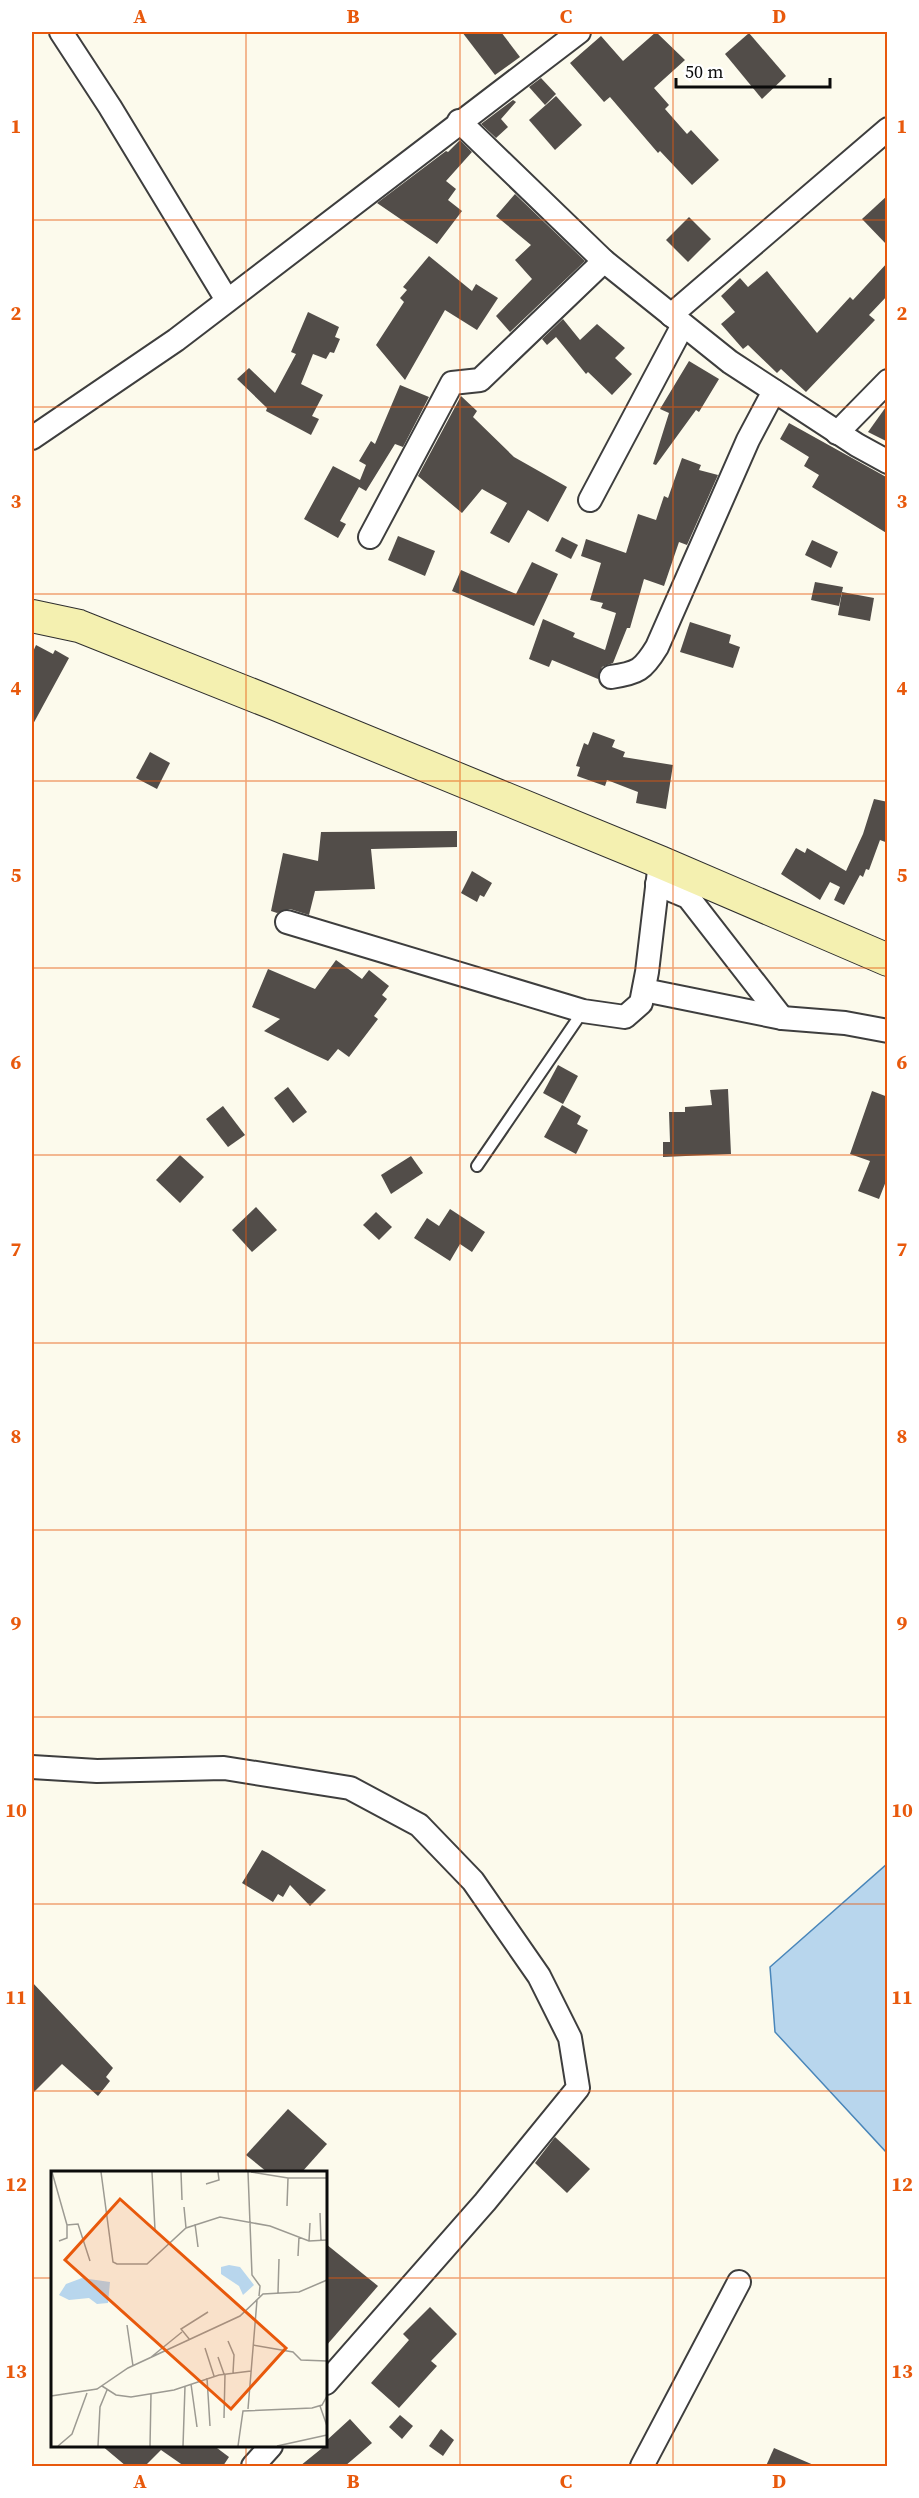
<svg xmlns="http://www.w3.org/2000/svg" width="919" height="2498" viewBox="0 0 919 2498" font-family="'Source Serif 4',serif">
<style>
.water{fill:#b8d6ed;stroke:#4986ba;stroke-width:1.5}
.building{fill:#524d49}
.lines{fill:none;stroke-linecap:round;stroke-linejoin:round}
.lane-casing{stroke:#3e3e3e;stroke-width:14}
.street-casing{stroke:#3e3e3e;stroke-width:26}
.secondary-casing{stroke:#2d2d2d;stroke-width:34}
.lane{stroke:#fff;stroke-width:10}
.street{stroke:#fff;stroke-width:22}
.secondary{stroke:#f4f0b0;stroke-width:32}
.grid{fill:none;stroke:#e8590c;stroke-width:1.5;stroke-opacity:0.55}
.inset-road{fill:none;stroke:#9c9a92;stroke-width:1.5}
.view{fill:#e8590c;fill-opacity:0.15;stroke:#e8590c;stroke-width:3}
.inset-edge{fill:none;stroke:#0b0b0b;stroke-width:3}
.neatline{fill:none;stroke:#e8590c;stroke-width:2}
.grid-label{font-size:20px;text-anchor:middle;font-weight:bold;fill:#e8590c}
</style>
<rect width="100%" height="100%" fill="#fcfaec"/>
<polygon class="water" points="887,1864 887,2153 775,2032 770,1967"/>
<g class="building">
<polygon points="462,32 501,32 520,57 495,75"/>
<polygon points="656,32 685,60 654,88 669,105 665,109 687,134 691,130 719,160 692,185 660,151 658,153 610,97 604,102 570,63 601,36 623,61"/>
<polygon points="749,33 786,76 762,99 725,54"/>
<polygon points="541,78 556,94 545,105 529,87"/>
<polygon points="556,96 582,125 555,150 529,120"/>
<polygon points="513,100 516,102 501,119 508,127 496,138 481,124"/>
<polygon points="460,140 472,152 446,181 456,189 448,200 462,211 437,244 377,203 446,151 448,152"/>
<polygon points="515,194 585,261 510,332 496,316 532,279 515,260 531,245 496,216"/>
<polygon points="888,195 888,246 862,219"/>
<polygon points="689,217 711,239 688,262 666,240"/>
<polygon points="429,256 472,291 476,284 498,298 477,330 445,310 405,380 376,345 404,302 400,298 407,290 403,287"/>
<polygon points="888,262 888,295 869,315 875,320 806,392 781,369 777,373 748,345 743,349 721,324 735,312 721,296 740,278 748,287 767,271 817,333 850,297 853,300"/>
<polygon points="308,312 339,327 335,337 340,339 334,353 330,352 326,359 313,354 301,384 323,395 312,416 319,419 311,435 266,411 267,408 237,379 249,368 275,393 296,354 291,352"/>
<polygon points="563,319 580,340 597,324 625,348 615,358 632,374 612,395 588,372 586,374 556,337 547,345 542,339"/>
<polygon points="689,361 719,379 699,412 696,410 656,465 653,464 669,413 660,409"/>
<polygon points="400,385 429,397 403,447 395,444 366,491 359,487 340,521 346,524 338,538 304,519 333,466 360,480 366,465 359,461 371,441 375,444"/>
<polygon points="461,396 477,411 473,417 514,457 567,487 548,522 528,510 509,543 490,533 507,503 482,489 462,513 418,476"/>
<polygon points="888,404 888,442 868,432"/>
<polygon points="789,423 888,478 888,534 812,487 819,475 804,466 809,457 780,439"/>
<polygon points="682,458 701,465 699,470 718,475 687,545 679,542 664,586 644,579 630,628 627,628 613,663 602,667 598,679 552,660 549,667 529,659 543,619 575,633 573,637 605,650 616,613 601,608 603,603 590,600 601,563 581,556 586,539 626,553 638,514 656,520 664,496 668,498"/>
<polygon points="398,536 435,551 425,576 388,560"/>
<polygon points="562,537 578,545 571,559 555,551"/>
<polygon points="812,540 838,552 831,568 805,555"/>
<polygon points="532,562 558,574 534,626 452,591 461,570 516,594"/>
<polygon points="815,582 843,587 839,606 811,600"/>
<polygon points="842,592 874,598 870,621 838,615"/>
<polygon points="690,622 731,635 729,643 740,647 733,668 680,652"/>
<polygon points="36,645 53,654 55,650 69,658 32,726 32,654"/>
<polygon points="593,732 615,740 612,747 625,752 623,757 673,765 666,809 636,803 638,792 607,780 605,786 577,776 580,767 576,766 584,743 588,745"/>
<polygon points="150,752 170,763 157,789 136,778"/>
<polygon points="874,799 888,802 888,843 880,840 869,870 866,869 863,877 860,875 844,905 834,900 840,887 830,882 820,900 781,874 796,848 805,853 807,848 846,871 863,834"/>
<polygon points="457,831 457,847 371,849 375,889 315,891 309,915 290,909 277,913 271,911 283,853 318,861 321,832"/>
<polygon points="472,871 492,883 484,897 480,895 477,902 461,893"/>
<polygon points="336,960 362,979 369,970 389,986 382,995 387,999 374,1016 378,1019 349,1057 338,1049 328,1061 264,1031 280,1019 252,1007 268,969 315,989"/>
<polygon points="558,1065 578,1076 563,1104 543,1093"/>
<polygon points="288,1087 307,1112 293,1123 274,1098"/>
<polygon points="728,1089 731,1154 663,1157 663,1142 670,1142 669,1112 685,1112 685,1107 712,1105 710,1090"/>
<polygon points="872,1091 888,1097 888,1176 879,1199 858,1191 870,1161 850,1154"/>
<polygon points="562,1105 581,1116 577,1124 588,1130 576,1154 544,1137"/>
<polygon points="223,1106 245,1135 228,1147 206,1119"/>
<polygon points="180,1155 204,1177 180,1203 156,1180"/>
<polygon points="411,1156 423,1173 391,1194 381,1175"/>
<polygon points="256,1207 277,1230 252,1252 232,1230"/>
<polygon points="450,1209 485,1232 472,1252 460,1244 450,1261 414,1238 427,1218 439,1226"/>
<polygon points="376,1212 392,1227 379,1240 363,1225"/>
<polygon points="262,1850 268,1853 326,1890 310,1906 290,1885 283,1897 278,1894 273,1902 242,1883"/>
<polygon points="32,1982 113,2068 106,2077 110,2081 98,2096 62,2064 32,2094"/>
<polygon points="288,2109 327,2144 302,2172 267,2172 246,2155"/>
<polygon points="555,2137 590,2169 567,2193 535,2163"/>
<polygon points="326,2244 378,2286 326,2346"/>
<polygon points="430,2307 457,2334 431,2361 437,2366 399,2408 371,2383 409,2340 403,2334"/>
<polygon points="400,2415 413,2426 402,2439 389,2427"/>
<polygon points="350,2419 372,2443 345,2466 300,2466 326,2445 326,2441"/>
<polygon points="441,2429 454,2440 443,2456 429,2446"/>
<polygon points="101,2445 213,2445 229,2457 223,2466 184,2466 161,2450 145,2466 126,2466"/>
<polygon points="774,2448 816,2466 766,2466"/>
</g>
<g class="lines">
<g class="lane-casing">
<polyline id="lane" points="477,1166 583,1011"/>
</g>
<g class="street-casing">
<g id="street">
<polyline points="61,32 110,107 227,300"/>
<polyline points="459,121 604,261 730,362 857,445 888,462"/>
<polyline points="671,315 888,129"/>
<polyline points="837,433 888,381"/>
<polyline points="32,438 176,340 579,32"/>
<polyline points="590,500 683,325"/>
<polyline points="370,537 452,383 480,380 604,261"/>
<path d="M611 677C638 673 643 670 657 647L748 440 774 391"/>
<polyline points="657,884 688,897 782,1018"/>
<polyline points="287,922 583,1011 625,1017 641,1003 647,972 660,862"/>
<polyline points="644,990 782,1018 845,1023 888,1031"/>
<polyline points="32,1767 97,1771 224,1768 350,1788 419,1825 473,1881 539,1976 570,2038 578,2088 485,2202 326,2383"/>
<polyline points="253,2466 271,2446"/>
<polyline points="642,2466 739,2282"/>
</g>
</g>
<g class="secondary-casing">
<polyline id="secondary" points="32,616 79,626 275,704 660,862 888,960"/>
</g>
<use href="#lane" class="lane"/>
<use href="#street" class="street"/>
<use href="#secondary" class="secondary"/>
</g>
<path class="grid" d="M246 32V2172M460 32V2466M673 32V2466M32 220H888M32 407H888M32 594H888M32 781H888M32 968H888M32 1155H888M32 1343H888M32 1530H888M32 1717H888M32 1904H888M32 2091H888M32 2278H52M326 2278H888M246 2446V2466"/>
<g transform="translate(51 2171)">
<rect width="276" height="276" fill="#fcfaec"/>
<path d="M178 94 189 96 203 114 192 124 188 115 170 103V96ZM31 107 59 111 57 132 46 133 38 127 18 129 8 124 15 113Z" fill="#b8d6ed"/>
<path class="inset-road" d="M1 1 16 54 27 53 39 90M50 1 62 91 66 93H96L135 57 169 46 219 55 258 70 276 69M101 1 104 59M130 1 131 29M197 1 201 104 209 115 208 125M200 1 237 7H276M155 13 168 9 167 1M236 35 237 7M133 36 135 57M269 42 270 69M144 53 147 76M8 70 16 67V54M258 70 259 52M247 85 248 66M227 122 228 88M76 154 82 195M139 169 130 158 157 141M177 170 183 184 182 202M202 174 242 181 250 189 276 190M154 177 163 205M167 186 173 203M99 187 131 161M156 207 159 255M140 213 146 256M51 215 65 224 80 226 123 219 168 204 200 200M0 225 46 218 77 197 189 145 212 123 248 121 276 109M269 235 276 255M197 238 206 129M173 247 174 203M7 275 21 263 36 222M47 275 49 236 56 219M99 275 100 223M132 275 134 215M187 275 192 240 261 237 271 234 276 225M226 275 276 264"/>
<path class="view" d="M69 28 235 177 180 238 14 89Z"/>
<rect width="276" height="276" class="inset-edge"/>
</g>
<rect width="919" height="2498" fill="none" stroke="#ffffff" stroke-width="66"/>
<path d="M676 78v9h154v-9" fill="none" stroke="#0b0b0b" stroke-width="3"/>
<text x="685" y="78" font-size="18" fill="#0b0b0b" stroke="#ffffff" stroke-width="4.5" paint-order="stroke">50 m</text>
<rect x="33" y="33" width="853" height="2432" class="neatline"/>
<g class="grid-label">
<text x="140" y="23">A</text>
<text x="353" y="23">B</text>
<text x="566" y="23">C</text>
<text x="779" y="23">D</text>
<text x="16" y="133">1</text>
<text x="902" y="133">1</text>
<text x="16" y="320">2</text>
<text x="902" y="320">2</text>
<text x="16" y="508">3</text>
<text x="902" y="508">3</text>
<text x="16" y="695">4</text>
<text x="902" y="695">4</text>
<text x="16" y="882">5</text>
<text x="902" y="882">5</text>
<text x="16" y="1069">6</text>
<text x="902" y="1069">6</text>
<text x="16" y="1256">7</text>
<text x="902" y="1256">7</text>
<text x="16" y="1443">8</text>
<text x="902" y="1443">8</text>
<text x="16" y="1630">9</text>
<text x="902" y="1630">9</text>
<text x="16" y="1817">10</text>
<text x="902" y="1817">10</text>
<text x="16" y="2004">11</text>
<text x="902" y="2004">11</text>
<text x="16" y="2191">12</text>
<text x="902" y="2191">12</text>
<text x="16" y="2378">13</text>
<text x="902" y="2378">13</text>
<text x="140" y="2488">A</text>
<text x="353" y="2488">B</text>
<text x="566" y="2488">C</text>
<text x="779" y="2488">D</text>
</g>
</svg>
